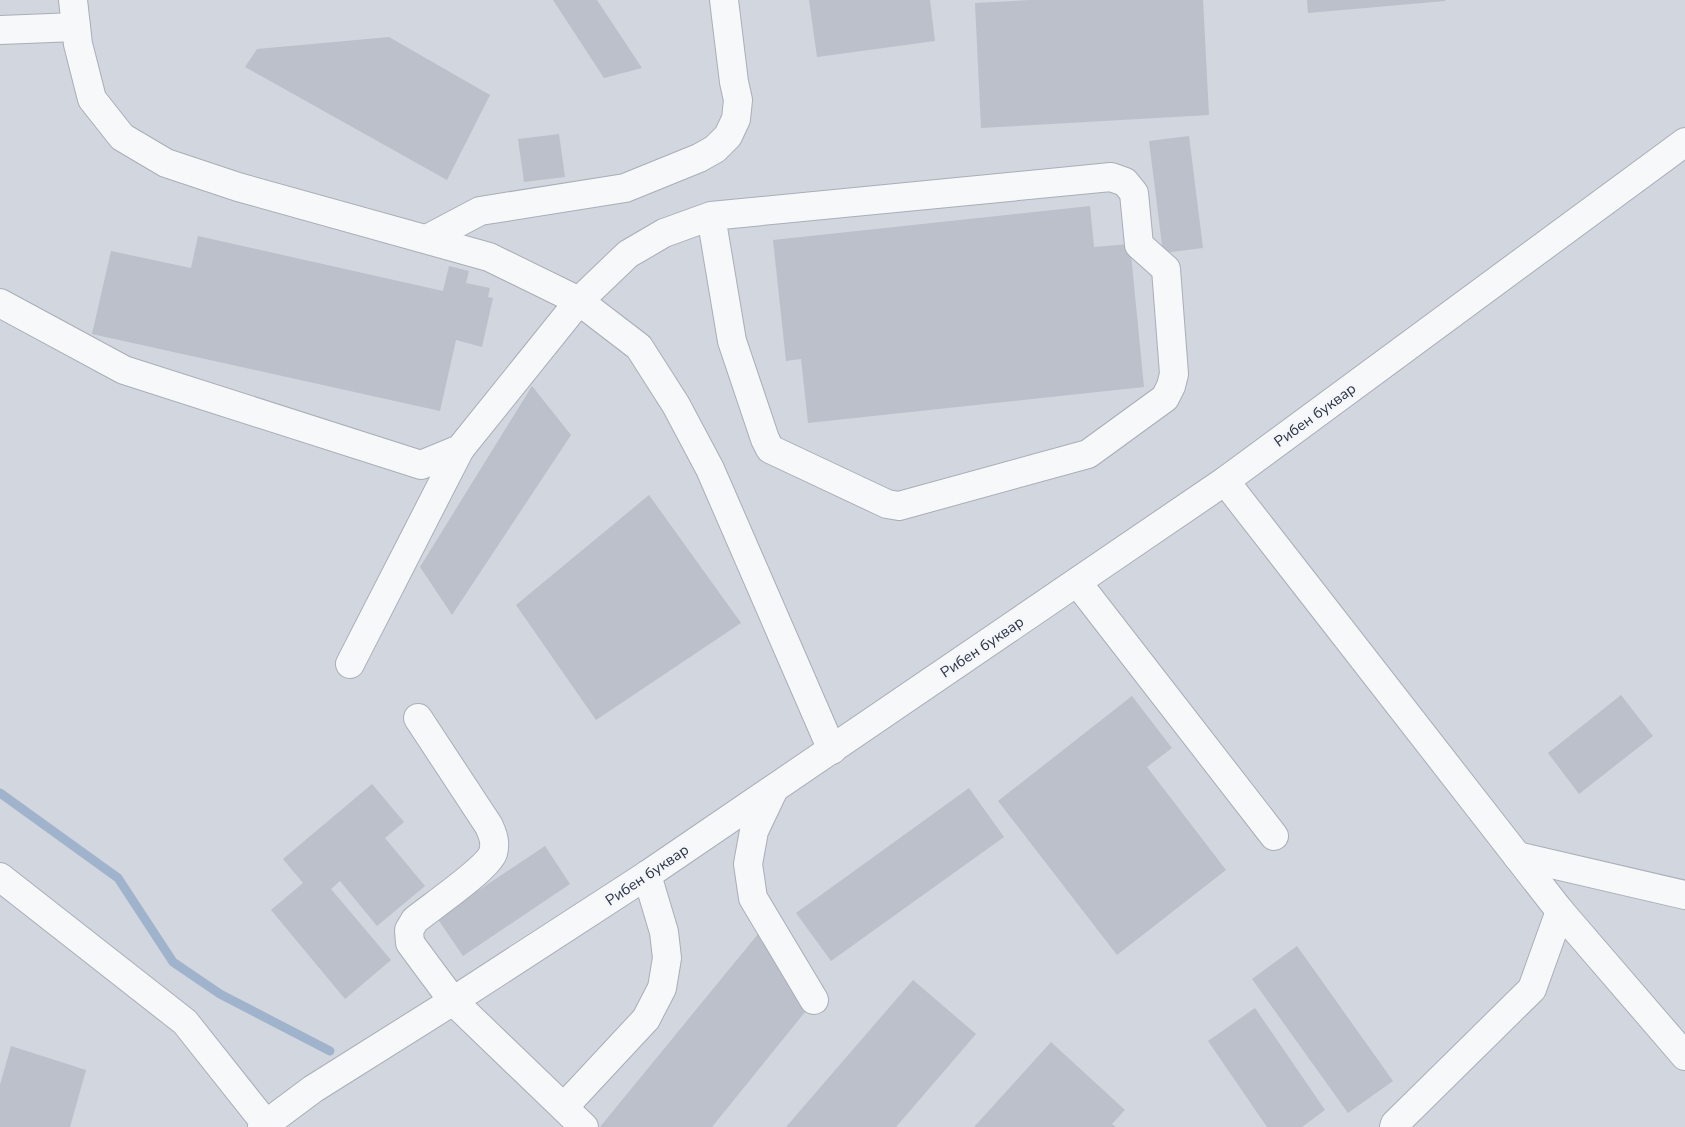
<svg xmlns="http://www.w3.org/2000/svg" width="1685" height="1127" viewBox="0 0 1685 1127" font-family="'Nunito Sans',sans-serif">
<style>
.built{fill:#d2d6de}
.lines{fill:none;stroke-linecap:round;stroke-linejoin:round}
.stream{stroke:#9fb4cc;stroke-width:9}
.building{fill:#bbc0ca}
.minor-casing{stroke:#a9aeb7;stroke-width:30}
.minor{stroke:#f7f8fa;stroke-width:28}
.labels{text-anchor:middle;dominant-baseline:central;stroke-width:5;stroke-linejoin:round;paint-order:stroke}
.street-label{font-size:15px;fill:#2b3445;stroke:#f4f6f9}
</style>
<rect width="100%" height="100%" fill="#e4e7ec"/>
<rect class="built" x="0" y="0" width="1685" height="1127"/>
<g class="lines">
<polyline class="stream" points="0,793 118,878 173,962 220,994 330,1051"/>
</g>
<g class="building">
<polygon points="553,0 597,0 642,68 604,78"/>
<polygon points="809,0 930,0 935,41 817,57"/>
<polygon points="1030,0 1203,0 1209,115 981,128 975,3"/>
<polygon points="1307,0 1445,0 1445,1 1308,13"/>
<polygon points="389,37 490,95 447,180 245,67 257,49"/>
<polygon points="559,134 565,177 524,182 518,139"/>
<polygon points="1189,136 1203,248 1163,253 1149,141"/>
<polygon points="1090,206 1094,247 1130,244 1144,387 808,423 801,359 786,361 773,240"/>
<polygon points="198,236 443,291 449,266 469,271 466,283 490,288 488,297 493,298 482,347 456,340 440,411 92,334 111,251 191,268"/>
<polygon points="532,386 571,435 452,615 420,567"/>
<polygon points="649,495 741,623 596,720 516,605"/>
<polygon points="1621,695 1653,736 1579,794 1548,753"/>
<polygon points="1132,696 1172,748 1147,767 1226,870 1117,955 998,801"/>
<polygon points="372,784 404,822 385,838 425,886 377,926 340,881 331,889 391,960 345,999 271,910 303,883 283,859"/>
<polygon points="969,788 1004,837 831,961 796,913"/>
<polygon points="545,846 570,884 463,956 437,918"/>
<polygon points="758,934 805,1012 712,1127 600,1127"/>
<polygon points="1297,946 1393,1081 1348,1113 1252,979"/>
<polygon points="913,980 976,1034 896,1127 786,1127"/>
<polygon points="1255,1008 1325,1110 1302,1127 1267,1127 1208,1041"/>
<polygon points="1051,1042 1125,1110 1112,1124 1116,1127 974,1127"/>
<polygon points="11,1046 86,1070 70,1127 0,1127 0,1085"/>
</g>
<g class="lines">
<g class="minor-casing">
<g id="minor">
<polyline points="73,0 78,44 92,99 122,137 166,163 238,187 489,257 579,301 639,347 676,405 710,469 832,750"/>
<polyline points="0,30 76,27"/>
<polyline points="427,239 480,211 625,188 699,158 715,149 728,136 736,119 738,100 734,82 724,0"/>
<polyline points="0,303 124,370 421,465 460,449 579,301 628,254 664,233 711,216 1111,177 1125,182 1134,193 1139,245 1166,269 1174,374 1171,386 1165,398 1088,454 899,506 887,504 770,449 765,439 732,341 711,216"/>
<polyline points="1225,481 1560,911 1685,1056"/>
<polyline points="1077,582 1274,836"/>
<polyline points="350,664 460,449"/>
<path d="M418 718 489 826C493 835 496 843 493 853 487 869 431 907 415 920L409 930 410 943 453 1001 584 1127"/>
<polyline points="774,789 754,831 748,864 753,898 814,1000"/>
<polyline points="1517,856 1685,895"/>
<polyline points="0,877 185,1022 266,1124"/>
<polyline points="564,1107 646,1019 662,988 667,958 664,932 647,875"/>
<polyline points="262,1127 313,1089 453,1001 647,875 1225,481 1685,142"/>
<polyline points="1394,1127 1395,1124 1532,989 1560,911"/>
</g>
</g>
<use href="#minor" class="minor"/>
</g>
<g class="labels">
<g class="street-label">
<text transform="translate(1315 415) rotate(-36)">Рибен буквар</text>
<text transform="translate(982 647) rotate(-34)">Рибен буквар</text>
<text transform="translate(647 875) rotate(-34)">Рибен буквар</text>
</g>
</g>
</svg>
